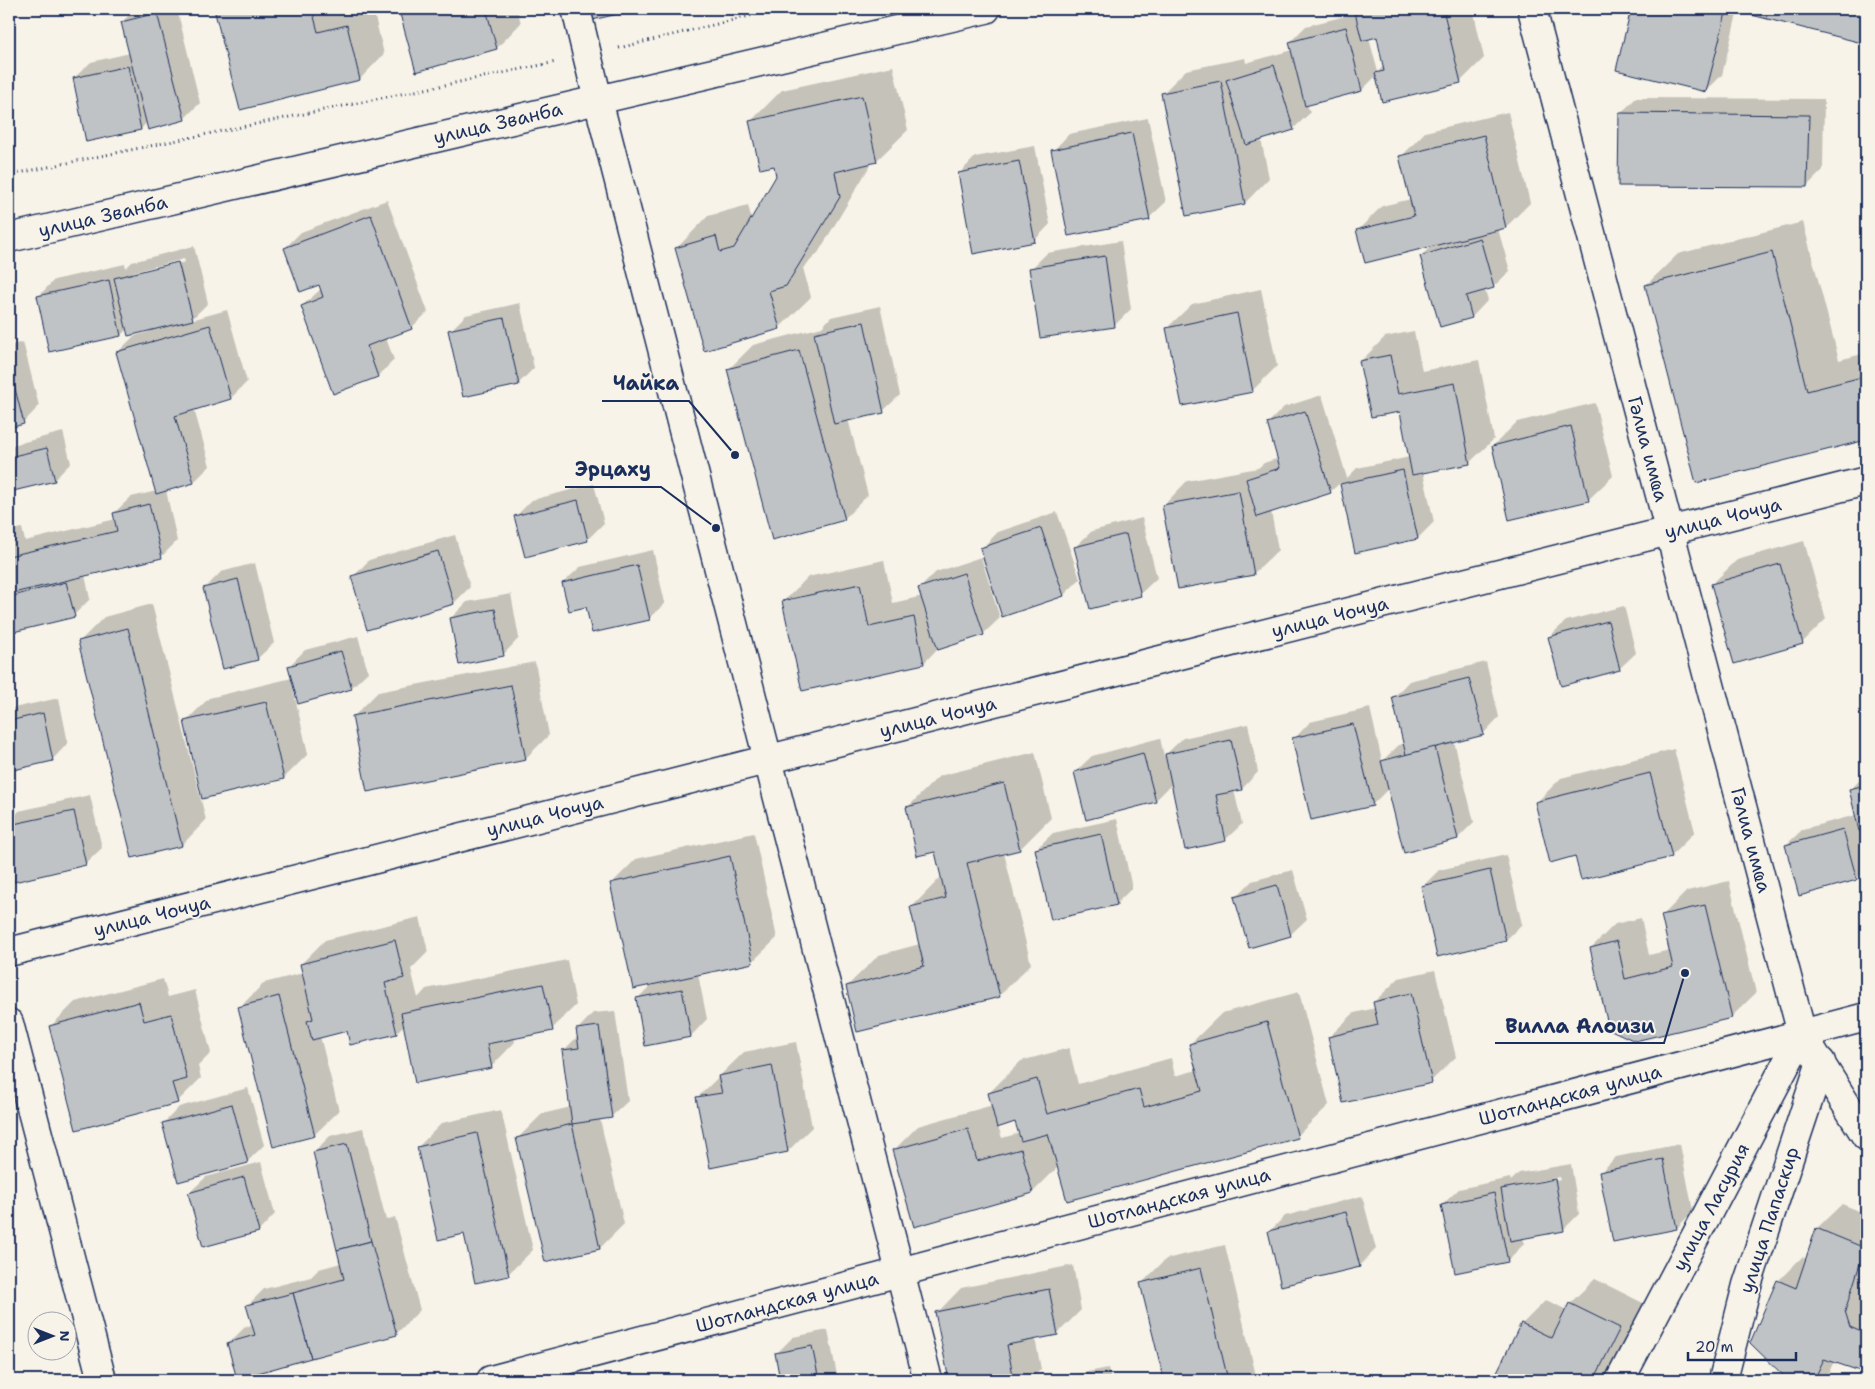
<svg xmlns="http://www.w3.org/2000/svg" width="1875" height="1389" viewBox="0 0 1875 1389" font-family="'Shantell Sans',sans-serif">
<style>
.shadow{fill:#0003;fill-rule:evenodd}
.building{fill:#c0c3c5;stroke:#1b2f5e}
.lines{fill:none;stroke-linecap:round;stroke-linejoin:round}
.minor-casing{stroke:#1b2f5e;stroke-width:31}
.trunk-casing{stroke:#1b2f5e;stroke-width:31}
.path{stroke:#1b2f5e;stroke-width:3;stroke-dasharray:1 4;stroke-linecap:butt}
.minor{stroke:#f7f3e8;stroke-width:28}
.trunk{stroke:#f7f3e8;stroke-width:28}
.labels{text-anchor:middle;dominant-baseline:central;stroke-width:4;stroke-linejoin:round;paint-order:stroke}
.street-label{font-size:19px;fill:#1b2f5e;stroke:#f7f3e8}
.leader{fill:none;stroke:#1b2f5e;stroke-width:2}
.callout-dot{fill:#1b2f5e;stroke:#f7f3e8;stroke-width:2}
.callout-label{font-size:20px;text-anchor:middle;font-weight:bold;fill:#1b2f5e;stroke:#f7f3e8;stroke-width:4;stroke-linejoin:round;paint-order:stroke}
</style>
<rect width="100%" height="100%" fill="#f7f3e8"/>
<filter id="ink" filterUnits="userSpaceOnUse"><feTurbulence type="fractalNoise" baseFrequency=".02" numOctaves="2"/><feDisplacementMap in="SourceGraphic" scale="10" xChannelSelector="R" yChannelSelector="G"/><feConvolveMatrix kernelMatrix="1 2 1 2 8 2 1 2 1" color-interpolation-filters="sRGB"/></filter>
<g filter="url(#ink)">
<g class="shadow">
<polygon points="135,9 177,9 200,103 184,119 147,122 141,129 74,78 91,62 130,53 122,22"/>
<polygon points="215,9 373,9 384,54 360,79 240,109"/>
<polygon points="408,9 517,9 521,23 497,48 402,15"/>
<path d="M1356 9H1473L1484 58 1460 82 1377 75 1362 90 1307 104 1310 113 1293 129 1261 139 1269 178 1245 203 1162 94 1186 70 1245 58 1246 63 1292 50 1290 42 1306 26 1357 13ZM1378 36 1384 65 1378 72 1369 38Z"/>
<polygon points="1632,9 1866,9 1866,42 1738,10 1722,75 1706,91 1617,69"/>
<polygon points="893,66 908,130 876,161 870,162 871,164 818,253 803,268 811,297 779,328 677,248 708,216 748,205 752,221 778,176 775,164 751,121 782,90"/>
<polygon points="1636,98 1824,99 1823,170 1807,186 1620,114"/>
<polygon points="1508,112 1530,203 1506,227 1498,229 1510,271 1493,287 1485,290 1488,300 1472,317 1441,325 1421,256 1432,245 1358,230 1382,206 1411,199 1401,157 1425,132"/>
<polygon points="1148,118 1166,202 1149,218 1053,151 1069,134"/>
<polygon points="1035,146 1050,224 1034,241 959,174 975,157"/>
<polygon points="387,200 428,312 411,328 386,338 394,360 378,376 302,306 321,289 319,283 285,248 301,232"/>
<polygon points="1803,222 1839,360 1866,353 1866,438 1697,482 1646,285 1678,254"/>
<polygon points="1121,241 1131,309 1115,325 1041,337 1031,269 1047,253"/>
<path d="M194 246 208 303 191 320 227 310 247 382 231 398 194 409 210 466 194 482 166 490 177 541 161 557 85 575 90 599 74 615 9 632V531L22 528 25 541 116 519 114 513 131 497 157 491 118 352 134 336 149 332 148 330 128 328 121 335 38 297 54 280 125 264 126 268 132 262ZM184 259 185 262 133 274V272Z"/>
<polygon points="1261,289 1277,366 1253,390 1183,405 1167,328 1192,304"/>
<polygon points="520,303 534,368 518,384 450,331 466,315"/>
<polygon points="880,306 900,395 883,411 848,419 868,495 844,519 728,370 753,345 822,327 831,317"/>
<polygon points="1414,331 1422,371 1479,360 1494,439 1469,463 1423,472 1434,522 1418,538 1356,552 1341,482 1330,492 1271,511 1278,550 1253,574 1163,506 1187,481 1258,468 1264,463 1279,458 1268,423 1284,407 1322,395 1347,478 1357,468 1410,457 1401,410 1361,361 1385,337"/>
<polygon points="23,342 39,406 23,423 9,426 9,346"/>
<polygon points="1595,403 1613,476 1588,500 1493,446 1517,422"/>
<polygon points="63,432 71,463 54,480 12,490 15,503 9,510 9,446"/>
<polygon points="594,484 604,523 588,539 516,516 532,500"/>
<polygon points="1057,512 1080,579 1064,595 981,549 998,532"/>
<polygon points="1142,518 1157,578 1140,594 1075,547 1092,531"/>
<polygon points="455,535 470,587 454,603 353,577 369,560"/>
<polygon points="1804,541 1826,619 1802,643 1712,584 1737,560"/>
<polygon points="653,550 665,603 649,619 587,605 563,583 580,567"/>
<polygon points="981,557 1000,618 983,634 938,648 924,663 803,689 784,601 808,577 884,560 893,603 923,596 920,588 936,572"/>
<polygon points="255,563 274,643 257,659 205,588 221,572"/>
<polygon points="511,594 519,638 503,655 451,618 467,602"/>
<polygon points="152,604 206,820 182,845 133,857 80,641 104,617"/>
<polygon points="1624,606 1636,653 1619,669 1549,637 1566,621"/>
<polygon points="358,636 368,672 351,688 291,680 308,754 284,778 185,722 209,698 292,678 289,666 305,650"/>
<polygon points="535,662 549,735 525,759 353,717 378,692"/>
<polygon points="1486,662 1499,717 1483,734 1454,741 1474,822 1458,838 1389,788 1372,805 1294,739 1310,722 1370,708 1382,761 1399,745 1405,743 1393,698 1409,681"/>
<polygon points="59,698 68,743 52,760 9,769 9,709"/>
<polygon points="1248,724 1258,772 1242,789 1234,790 1242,824 1225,840 1172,784 1155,801 1075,772 1092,756 1160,738 1164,756 1183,738"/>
<polygon points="1674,749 1695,832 1671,856 1536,803 1561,778"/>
<polygon points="1035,752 1051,818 1020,849 1004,853 1031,964 999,996 847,986 879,955 920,944 912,907 942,876 936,850 907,808 939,776"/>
<polygon points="1866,774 1866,828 1863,829 1866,839 1866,869 1856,879 1786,845 1803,829 1856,815 1850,790"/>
<polygon points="90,795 102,848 85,864 15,881 9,853 9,822 19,811"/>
<polygon points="1117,819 1132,888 1116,904 1036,849 1053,833"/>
<polygon points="754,833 777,938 752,962 698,974 707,1019 691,1036 637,999 652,984 612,883 636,859"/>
<polygon points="1506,855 1522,924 1506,940 1423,886 1439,870"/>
<polygon points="1293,870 1307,919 1290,935 1236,897 1252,881"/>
<polygon points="1729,881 1756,993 1731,1017 1610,1028 1591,948 1615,924 1641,918 1649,955 1670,950 1662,916 1687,891"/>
<polygon points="420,917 428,952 411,969 418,998 426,989 567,960 576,1005 552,1029 514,1037 515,1042 491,1067 404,1025 396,1033 348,1029 320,1036 339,1111 314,1135 240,1007 264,983 303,973 301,964 325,940"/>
<polygon points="1435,970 1456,1057 1431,1081 1329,1037 1354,1013 1376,1008 1374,1002 1399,978"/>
<polygon points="163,979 168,997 195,990 211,1053 198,1066 201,1078 177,1102 51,1026 75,1002"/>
<path d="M1299 992 1329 1105 1297 1136 1059 1166 1033 1192 894 1150 918 1126 993 1105 989 1093 1021 1061 1069 1048 1078 1084 1171 1058 1175 1076 1197 1070 1190 1044 1222 1013ZM1016 1121 1020 1133 1002 1138 998 1126Z"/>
<polygon points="615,1011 628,1101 611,1117 600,1119 624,1224 600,1248 518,1138 542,1114 571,1107 563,1051 578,1036 577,1030 593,1013"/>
<polygon points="796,1042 812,1127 788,1151 697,1098 744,1052"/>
<polygon points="248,1088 264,1145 247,1162 163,1124 179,1107"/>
<polygon points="501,1110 533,1250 508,1274 465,1233 418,1147 442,1123"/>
<polygon points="363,1128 386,1220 395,1217 420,1310 396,1334 228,1344 245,1327 253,1325 248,1305 264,1289 311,1277 319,1269 341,1263 314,1152 330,1136"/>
<polygon points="1680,1144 1693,1211 1677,1228 1600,1173 1616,1157"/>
<polygon points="261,1162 275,1214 259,1231 189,1193 206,1177"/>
<path d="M1571 1164 1579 1214 1563 1230 1523 1238 1524 1244 1508 1260 1442 1205 1459 1189 1510 1178 1511 1181 1519 1173ZM1560 1177 1561 1180 1519 1187V1185Z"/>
<polygon points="9,1179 17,1213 9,1221"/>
<polygon points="1362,1196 1376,1249 1359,1266 1269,1232 1285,1216"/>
<polygon points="1842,1204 1866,1214 1866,1371 1834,1361 1829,1372 1820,1380 1790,1380 1752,1343 1778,1281 1802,1257 1807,1259 1817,1228"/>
<polygon points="1225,1245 1257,1380 1165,1380 1142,1283 1166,1259"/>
<polygon points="1073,1265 1081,1310 1057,1334 1035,1338 1041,1369 1030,1380 950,1380 937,1313 961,1288"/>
<polygon points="1595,1279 1643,1303 1605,1380 1494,1380 1522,1324 1546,1300 1567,1310 1570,1303"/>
<polygon points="828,1330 838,1380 782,1380 776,1354 793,1337"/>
<polygon points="1108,1368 1111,1380 1047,1380"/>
</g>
<g class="building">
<polygon points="214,9 312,9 318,32 347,25 360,80 240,110"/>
<polygon points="419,9 486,9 497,49 416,72 400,14"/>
<polygon points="585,9 639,9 588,21"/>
<polygon points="1354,9 1443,9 1461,83 1382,102 1375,73 1384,71 1377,37 1362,41"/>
<polygon points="1631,9 1727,9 1706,92 1616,70"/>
<polygon points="1728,9 1866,9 1866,44"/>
<polygon points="157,13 185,120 148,130 121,22"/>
<polygon points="1346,27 1362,91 1305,106 1289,42"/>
<polygon points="1274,65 1294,130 1246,145 1226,80"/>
<polygon points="128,66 141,130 86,142 73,78"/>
<polygon points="1221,81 1245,204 1186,216 1161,93"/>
<polygon points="862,96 877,162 835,172 840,197 786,286 769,291 780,329 704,351 675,248 716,236 720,252 734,248 776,176 774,166 760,169 749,121"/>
<polygon points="1619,113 1809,115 1807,187 1618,186"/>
<polygon points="1132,133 1150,220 1068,236 1051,150"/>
<polygon points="1484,135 1506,228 1365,263 1356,230 1414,216 1399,156"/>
<polygon points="1019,161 1035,242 973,254 958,173"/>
<polygon points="371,215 412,329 367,346 378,377 333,394 301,306 323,297 319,285 300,292 284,248"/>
<polygon points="1480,238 1494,288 1466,296 1472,318 1440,327 1420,256"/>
<polygon points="1772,252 1807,391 1866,376 1866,440 1696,483 1645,285"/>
<polygon points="1105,256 1115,327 1040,338 1029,268"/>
<polygon points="178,262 193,320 128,336 114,278"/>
<polygon points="109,280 121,336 49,352 37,296"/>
<polygon points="1237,313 1253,392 1182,406 1166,328"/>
<polygon points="504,318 519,385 463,397 448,330"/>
<polygon points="864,322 884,413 834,424 814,333"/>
<polygon points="210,325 231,399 175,416 194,483 156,494 116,352"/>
<polygon points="799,350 845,520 772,540 727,369"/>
<polygon points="1390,355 1398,394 1455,383 1470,464 1412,475 1400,412 1371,417 1359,361"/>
<polygon points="9,365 24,424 9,428"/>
<polygon points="1305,411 1331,493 1257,517 1246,479 1280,468 1267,423"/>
<polygon points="1571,426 1589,501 1509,520 1492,446"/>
<polygon points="47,448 55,481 9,492 9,457"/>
<polygon points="1403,470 1418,539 1355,553 1340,484"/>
<polygon points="1239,491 1254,575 1178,589 1162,505"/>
<polygon points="578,500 588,541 525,557 514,516"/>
<polygon points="149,504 162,558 9,594 9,556 117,531 113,513"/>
<polygon points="1041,528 1064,596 1002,617 980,548"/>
<polygon points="1126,534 1141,596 1090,609 1074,547"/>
<polygon points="438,551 454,604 367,630 351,576"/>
<polygon points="1780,564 1803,644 1734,664 1711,584"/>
<polygon points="637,565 650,620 592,633 586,607 569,611 562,583"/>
<polygon points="964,573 984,635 938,650 918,588"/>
<polygon points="238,579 258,660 223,669 203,588"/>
<polygon points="66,582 75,617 9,633 9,597"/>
<polygon points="860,584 869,627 914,617 924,664 802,691 782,601"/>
<polygon points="495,609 504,656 459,665 450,618"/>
<polygon points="1608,621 1620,670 1561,686 1548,637"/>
<polygon points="128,628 182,846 132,858 78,641"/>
<polygon points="341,651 352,689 298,704 288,666"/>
<polygon points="1469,678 1484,735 1406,755 1392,697"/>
<polygon points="511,685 526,760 367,792 352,716"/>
<polygon points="266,702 284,779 202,799 184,721"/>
<polygon points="43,713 53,761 9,771 9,721"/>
<polygon points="1353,724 1373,806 1311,820 1292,738"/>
<polygon points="1231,740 1242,790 1216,795 1226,841 1185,850 1165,754"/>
<polygon points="1435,747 1458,839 1404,853 1381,761"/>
<polygon points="1143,753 1156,802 1086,820 1074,772"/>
<polygon points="1650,773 1672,857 1581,880 1575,856 1550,863 1535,802"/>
<polygon points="1004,783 1020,850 967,863 1000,997 857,1032 846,986 924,966 910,907 946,898 935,852 917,856 906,807"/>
<polygon points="1866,785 1866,829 1859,831 1849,789"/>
<polygon points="74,811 86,865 14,882 9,859 9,825"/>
<polygon points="1843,829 1857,880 1799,896 1785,845"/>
<polygon points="1101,834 1117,905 1051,920 1035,849"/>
<polygon points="730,856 753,963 633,989 610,883"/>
<polygon points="1490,870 1506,941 1437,957 1421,886"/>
<polygon points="1277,885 1291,936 1249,948 1234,897"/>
<polygon points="1705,905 1732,1018 1635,1041 1609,1029 1590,948 1617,941 1625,979 1673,967 1661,915"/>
<polygon points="395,940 404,978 385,983 397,1034 350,1045 347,1031 312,1040 307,1021 313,1019 300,964"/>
<polygon points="543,984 553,1031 487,1044 492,1068 415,1083 401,1013"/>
<polygon points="682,989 691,1037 645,1046 636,998"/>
<polygon points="1411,993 1432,1083 1343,1103 1328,1037 1378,1025 1373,1002"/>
<polygon points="279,996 315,1136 273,1147 238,1007"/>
<polygon points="139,1002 144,1021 171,1014 187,1079 172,1083 178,1103 76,1130 49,1026"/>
<polygon points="1267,1022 1298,1138 1067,1201 1048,1134 1021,1141 1015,1122 997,1128 988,1093 1037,1079 1047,1114 1139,1089 1144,1107 1202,1091 1189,1044"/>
<polygon points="599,1026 612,1118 572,1124 562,1050 579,1048 576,1029"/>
<polygon points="772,1065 788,1152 710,1168 696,1097 722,1093 718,1076"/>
<polygon points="232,1104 248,1163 178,1182 162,1123"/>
<polygon points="572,1124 600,1249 545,1262 516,1138"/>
<polygon points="968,1129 977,1161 1021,1149 1033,1193 914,1227 892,1150"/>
<polygon points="477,1133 509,1276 475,1283 464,1234 438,1240 417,1147"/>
<polygon points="347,1144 371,1241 337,1250 313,1152"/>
<polygon points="1663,1159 1677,1229 1613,1242 1599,1172"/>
<polygon points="244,1177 259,1232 203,1247 188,1193"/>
<polygon points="1555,1179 1564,1231 1510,1241 1501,1189"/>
<polygon points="1494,1193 1508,1262 1455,1273 1441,1205"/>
<polygon points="1346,1212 1360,1267 1281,1286 1268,1231"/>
<polygon points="1816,1228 1865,1248 1845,1311 1850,1327 1866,1334 1866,1373 1824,1359 1814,1380 1788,1380 1750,1343 1777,1280 1796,1288"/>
<polygon points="371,1241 397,1335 311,1358 293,1293 344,1279 337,1250"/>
<polygon points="1201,1268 1228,1380 1164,1380 1140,1283"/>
<polygon points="1049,1289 1058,1335 1007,1345 1014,1380 949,1380 935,1312"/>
<polygon points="293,1293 311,1358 237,1379 227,1343 255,1335 246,1305"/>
<polygon points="1569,1303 1620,1328 1594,1380 1493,1380 1521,1323 1552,1338"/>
<polygon points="812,1346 819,1380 780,1380 775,1353"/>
</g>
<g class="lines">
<g class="minor-casing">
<g id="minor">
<polyline points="1532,9 1802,1034 1866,1136"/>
<polyline points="9,238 986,9"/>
<polyline points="9,952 1866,481"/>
<polyline points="9,1023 102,1380"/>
<polyline points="491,1380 1866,1017"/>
<polyline points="1620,1380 1802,1034"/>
<polyline points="1723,1380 1747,1285 1821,1062"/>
</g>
</g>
<g class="trunk-casing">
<polyline id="trunk" points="576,9 598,100 928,1380"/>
</g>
<g class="path">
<polyline points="619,48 778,9"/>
<polyline points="9,175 556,62"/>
</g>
<use href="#minor" class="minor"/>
<use href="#trunk" class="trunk"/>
</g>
</g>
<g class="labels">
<g class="street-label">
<text transform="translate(498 123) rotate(-13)">улица Званба</text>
<text transform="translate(103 216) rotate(-13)">улица Званба</text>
<text transform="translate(1648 449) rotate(75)">Гәлиа имҩа</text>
<text transform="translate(1723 518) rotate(-14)">улица Чочуа</text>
<text transform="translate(1330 617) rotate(-14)">улица Чочуа</text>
<text transform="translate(938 717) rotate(-14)">улица Чочуа</text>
<text transform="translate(545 816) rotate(-14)">улица Чочуа</text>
<text transform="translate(1751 840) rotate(75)">Гәлиа имҩа</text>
<text transform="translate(152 916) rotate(-14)">улица Чочуа</text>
<text transform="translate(1570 1095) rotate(-15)">Шотландская улица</text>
<text transform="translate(1179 1198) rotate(-15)">Шотландская улица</text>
<text transform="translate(1711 1207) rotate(-62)">улица Ласурия</text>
<text transform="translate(1769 1220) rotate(-72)">улица Папаскир</text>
<text transform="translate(787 1302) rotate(-15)">Шотландская улица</text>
</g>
</g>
<path class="leader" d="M735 455L689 401H602M716 528L661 487H565M1685 973L1664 1043H1495"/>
<g class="callout-dot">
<circle cx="735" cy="455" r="5"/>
<circle cx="716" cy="528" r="5"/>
<circle cx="1685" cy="973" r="5"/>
</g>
<g class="callout-label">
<text x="646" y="390">Чайка</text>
<text x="613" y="476">Эрцаху</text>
<text x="1580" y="1033">Вилла Алоизи</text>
</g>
<rect width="1875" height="1389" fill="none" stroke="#f7f3e8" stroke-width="30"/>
<rect x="15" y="15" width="1845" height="1359" fill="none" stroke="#1b2f5e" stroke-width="2" filter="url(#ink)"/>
<g transform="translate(52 1336) rotate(90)"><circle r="24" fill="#f7f3e8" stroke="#9fa5b1"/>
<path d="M0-4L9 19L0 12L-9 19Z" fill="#1b2f5e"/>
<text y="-8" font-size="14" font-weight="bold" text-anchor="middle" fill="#1b2f5e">N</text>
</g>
<path d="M1688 1352v8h108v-8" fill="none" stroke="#1b2f5e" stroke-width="2.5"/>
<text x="1695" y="1352" font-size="15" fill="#1b2f5e" stroke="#f7f3e8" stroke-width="4" paint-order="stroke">20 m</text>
</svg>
